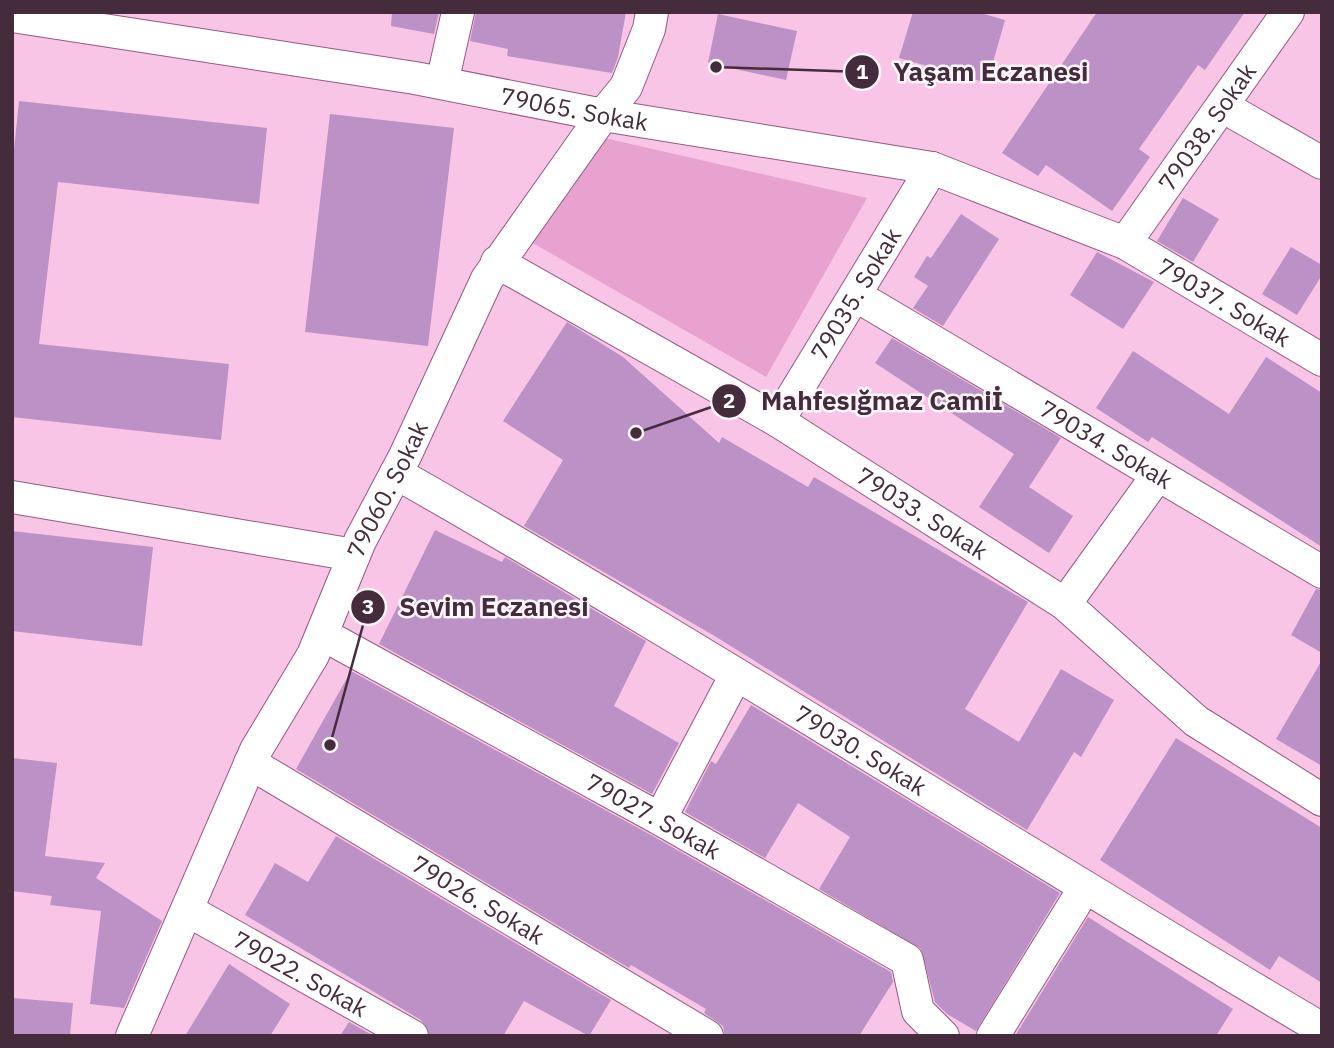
<svg xmlns="http://www.w3.org/2000/svg" width="1334" height="1048" viewBox="0 0 1334 1048" font-family="'IBM Plex Sans',sans-serif">
<style>
.green{fill:#e8a2d0}
.building{fill:#bc91c5}
.lines{fill:none;stroke-linecap:round;stroke-linejoin:round}
.street-casing{stroke:#935b81;stroke-width:34}
.street{stroke:#fff;stroke-width:32}
.labels{text-anchor:middle;dominant-baseline:central;stroke-width:5;stroke-linejoin:round;paint-order:stroke}
.street-label{font-size:24px;fill:#452c3c;stroke:#fdf6fa}
.leader{fill:none;stroke:#452c3c;stroke-width:2.5}
.callout-dot{fill:#452c3c;stroke:#fdf6fa;stroke-width:2.5}
.mark-label{font-size:21px;text-anchor:middle;font-weight:bold;fill:#fff}
.callout-label{font-size:26px;text-anchor:middle;font-weight:bold;fill:#452c3c;stroke:#fdf6fa;stroke-width:5;stroke-linejoin:round;paint-order:stroke}
</style>
<rect width="100%" height="100%" fill="#f9c5e6"/>
<polygon class="green" points="596,136 867,198 766,377 531,242"/>
<g class="building">
<polygon points="392,12 439,12 434,34 391,26"/>
<polygon points="476,12 626,12 618,57 612,73 507,56 508,49 470,41"/>
<polygon points="913,12 977,12 1005,20 987,83 899,58"/>
<polygon points="1097,12 1245,12 1205,70 1198,65 1139,149 1150,157 1112,211 1046,165 1038,176 1002,153"/>
<polygon points="718,14 797,31 786,80 708,63"/>
<polygon points="19,101 267,128 259,204 58,182 39,344 229,364 221,440 12,417 12,169"/>
<polygon points="330,114 454,128 428,346 305,332"/>
<polygon points="1183,198 1219,219 1193,262 1157,241"/>
<polygon points="961,214 999,239 943,326 913,308 928,286 914,277 927,256 931,258"/>
<polygon points="1291,247 1322,265 1322,275 1297,315 1262,294"/>
<polygon points="1097,252 1154,282 1123,329 1070,295"/>
<polygon points="567,322 623,357 719,443 722,437 808,487 814,477 1028,602 965,709 1019,742 1061,669 1114,700 1081,757 1074,752 1027,830 713,635 524,526 563,460 503,421"/>
<polygon points="892,338 1061,438 1029,487 1073,516 1049,553 979,507 1014,454 875,363"/>
<polygon points="1133,351 1229,414 1266,357 1322,393 1322,547 1152,437 1148,442 1096,408"/>
<polygon points="435,530 502,562 505,557 646,641 614,706 679,743 652,794 379,644"/>
<polygon points="12,531 153,547 142,646 12,631"/>
<polygon points="1316,589 1322,590 1322,653 1291,635"/>
<polygon points="1322,660 1322,766 1276,739"/>
<polygon points="351,671 651,835 891,972 893,982 859,1036 725,1036 723,1026 704,1013 706,1009 631,965 629,968 296,769"/>
<polygon points="751,705 1060,893 976,1031 947,1014 935,1002 921,949 819,889 850,837 798,803 765,858 685,812 711,761 716,764"/>
<polygon points="1176,738 1322,828 1322,983 1279,956 1270,970 1100,860"/>
<polygon points="12,758 57,763 45,856 105,863 96,878 162,921 124,1008 90,1004 101,911 50,905 52,896 12,891"/>
<polygon points="336,836 611,1000 589,1036 524,1001 503,1036 430,1036 421,1020 245,915 275,863 308,882"/>
<polygon points="1088,917 1233,1009 1216,1036 1015,1036"/>
<polygon points="229,964 290,1004 270,1036 185,1036"/>
<polygon points="12,998 73,1003 70,1036 12,1036"/>
<polygon points="349,1022 374,1036 340,1036"/>
</g>
<g class="lines">
<g class="street-casing">
<g id="street">
<path id="s1" d="M12 16 415 78 603 115 932 168 1125 243 1322 360"/>
<polyline points="442,83 458,12"/>
<polyline points="1222,106 1322,163"/>
<path id="s2" d="M1125 243 1288 12"/>
<path id="s3" d="M497 262 778 421 1065 604 1196 721 1322 800"/>
<path id="s4" d="M855 295 1322 572"/>
<path id="s5" d="M778 421 932 168"/>
<path id="s6" d="M396 473C708 651 1011 846 1322 1029"/>
<polyline points="12,497 354,555"/>
<polyline points="1065,604 1157,476"/>
<path id="s7" d="M322 634 660 819 907 960 918 1011 943 1036"/>
<path id="s8" d="M250 763 707 1036"/>
<polyline points="660,819 736,675"/>
<path id="s9" d="M187 910 412 1036"/>
<path id="s10" d="M132 1036 256 750 313 655 360 541 405 456 487 279 603 115 626 87 649 29 652 12"/>
<polyline points="993,1036 1084,889"/>
</g>
</g>
<use href="#street" class="street"/>
</g>
<g class="labels">
<g class="street-label">
<text stroke="none"><textPath href="#s1" startOffset="570">79065. Sokak</textPath></text>
<text stroke="none"><textPath href="#s2" startOffset="142">79038. Sokak</textPath></text>
<text stroke="none"><textPath href="#s5" startOffset="149">79035. Sokak</textPath></text>
<text stroke="none"><textPath href="#s1" startOffset="1255">79037. Sokak</textPath></text>
<text stroke="none"><textPath href="#s4" startOffset="292">79034. Sokak</textPath></text>
<text stroke="none"><textPath href="#s10" startOffset="604">79060. Sokak</textPath></text>
<text stroke="none"><textPath href="#s3" startOffset="494">79033. Sokak</textPath></text>
<text stroke="none"><textPath href="#s6" startOffset="541">79030. Sokak</textPath></text>
<text stroke="none"><textPath href="#s7" startOffset="378">79027. Sokak</textPath></text>
<text stroke="none"><textPath href="#s8" startOffset="266">79026. Sokak</textPath></text>
<text stroke="none"><textPath href="#s9" startOffset="130">79022. Sokak</textPath></text>
</g>
</g>
<path class="leader" d="M716 67L862 72M636 433L729 401M330 745L368 607"/>
<g class="callout-dot">
<circle cx="716" cy="67" r="7"/>
<circle cx="636" cy="433" r="7"/>
<circle cx="330" cy="745" r="7"/>
<circle cx="862" cy="72" r="18"/>
<circle cx="729" cy="401" r="18"/>
<circle cx="368" cy="607" r="18"/>
</g>
<g class="mark-label">
<text x="862" y="79">1</text>
<text x="729" y="408">2</text>
<text x="368" y="614">3</text>
</g>
<g class="callout-label">
<text x="991" y="81">Yaşam Eczanesi</text>
<text x="882" y="410">Mahfesığmaz Camiİ</text>
<text x="494" y="616">Sevim Eczanesi</text>
</g>
<rect width="1334" height="1048" fill="none" stroke="#452c3c" stroke-width="28"/>
</svg>
